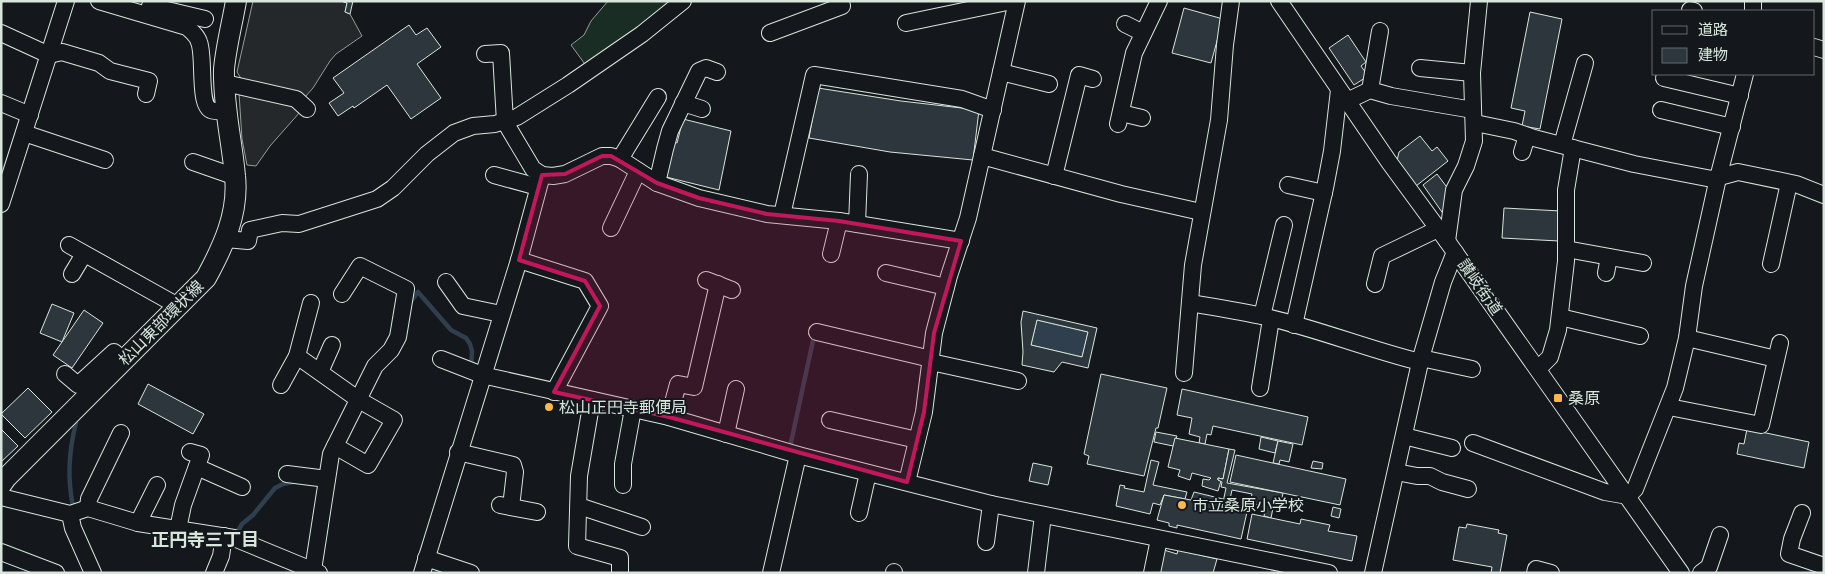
<svg xmlns="http://www.w3.org/2000/svg" width="1825" height="574" viewBox="0 0 1825 574" font-family="Arial,'Noto Sans JP',sans-serif">
<style>
.green{fill:#1a2d24;stroke:#939e99}
.parking{fill:#24282b;stroke:#939e99}
.water{fill:#2f3f4d;stroke:#939e99}
.lines{fill:none;stroke-linecap:round;stroke-linejoin:round}
.stream{stroke:#2f3f4d;stroke-width:4.5}
.building{fill:#2c363c;stroke:#d8e6dc;fill-rule:evenodd}
.minor-casing{stroke:#d8e6dc;stroke-width:18}
.major-casing{stroke:#d8e6dc;stroke-width:22}
.minor{stroke:#14181c;stroke-width:16}
.major{stroke:#14181c;stroke-width:20}
.marked{fill:#c2185b;fill-opacity:0.2;stroke:#c2185b;stroke-width:4;stroke-linejoin:round}
.poi-dot{fill:#ffb74d;stroke:#14181c;stroke-width:2}
.labels{text-anchor:middle;dominant-baseline:central;stroke-width:4;stroke-linejoin:round;paint-order:stroke}
.street-label{font-size:16px;fill:#d8e6dc;stroke:#14181c}
.poi-label{font-size:16px;fill:#d8e6dc;stroke:#14181c;text-anchor:start}
.neighbourhood-label{font-size:18px;font-weight:bold;fill:#d8e6dc;stroke:#14181c}
</style>
<rect width="100%" height="100%" fill="#14181c"/>
<polygon class="green" points="608,1 669,1 672,4 587,67 571,45 584,35 591,21"/>
<g class="parking">
<polygon points="253,1 341,1 347,3 345,12 350,14 362,36 336,54 330,61 313,88 305,97 242,80 237,72"/>
<polygon points="239,93 293,105 300,112 270,146 256,166 247,165 242,139"/>
</g>
<polygon class="water" points="1037,320 1088,332 1082,357 1031,345"/>
<g class="lines">
<g class="stream">
<polyline points="409,304 418,292 451,330 466,338 470,344 472,351 471,367"/>
<polyline points="790,447 814,336"/>
<path d="M73 506C67 478 69 450 76 423"/>
<polyline points="235,536 242,524 253,515 275,488 283,484 293,482"/>
</g>
</g>
<g class="building">
<polygon points="341,1 353,1 350,14 345,12 347,3"/>
<polygon points="1184,8 1223,19 1211,63 1172,53"/>
<polygon points="1530,12 1562,19 1540,129 1522,126 1525,111 1511,108"/>
<polygon points="409,25 416,35 427,28 441,47 417,64 441,98 411,119 387,85 354,108 353,106 338,116 329,103 344,93 333,78"/>
<polygon points="1348,35 1366,62 1361,66 1368,76 1354,85 1329,48"/>
<polygon points="818,88 901,101 979,110 973,160 890,152 809,138"/>
<polygon points="683,119 731,131 719,190 666,177 675,142 677,143"/>
<polygon points="1420,136 1432,151 1437,147 1448,161 1416,186 1397,161 1399,152"/>
<polygon points="1437,174 1449,190 1444,215 1423,185"/>
<polygon points="1504,208 1561,211 1559,241 1502,238"/>
<polygon points="52,304 74,313 62,342 40,333"/>
<polygon points="84,310 103,323 72,368 53,355"/>
<path d="M1023 311 1097 328 1088 368 1062 362 1054 372 1022 365 1023 352 1021 322ZM1037 320 1088 332 1082 357 1031 345Z"/>
<polygon points="1101,374 1167,388 1158,428 1156,428 1144,476 1087,464 1089,456 1084,454"/>
<polygon points="148,384 204,414 193,434 138,404"/>
<polygon points="28,388 52,412 25,438 1,414"/>
<polygon points="1182,389 1308,417 1302,445 1213,426 1211,435 1207,434 1205,444 1199,443 1200,437 1189,434 1192,418 1177,415"/>
<polygon points="1,429 18,446 1,462"/>
<polygon points="1747,429 1809,442 1804,468 1737,454 1739,443 1744,444"/>
<polygon points="1156,432 1177,436 1173,446 1154,442"/>
<polygon points="1261,437 1278,441 1275,453 1259,449"/>
<polygon points="1175,438 1229,449 1223,479 1218,478 1218,480 1221,481 1218,491 1202,486 1203,479 1209,480 1211,478 1192,473 1190,480 1178,476 1180,470 1168,467"/>
<polygon points="1278,441 1293,444 1289,462 1280,460 1279,464 1273,463"/>
<polygon points="1229,449 1235,450 1227,483 1283,493 1280,509 1273,508 1271,518 1264,516 1266,507 1250,503 1252,494 1232,490 1228,508 1222,507 1226,488 1221,487 1222,482 1218,480 1218,478 1223,479"/>
<polygon points="1236,455 1346,479 1340,505 1230,482"/>
<polygon points="1151,460 1159,462 1153,485 1187,492 1185,499 1164,495 1160,505 1153,503 1150,514 1116,506 1120,485 1125,486 1124,488 1144,492"/>
<polygon points="1313,461 1323,463 1322,469 1311,468"/>
<polygon points="1033,463 1052,467 1048,485 1029,481"/>
<polygon points="1194,492 1223,499 1221,507 1247,512 1241,539 1177,525 1177,528 1169,526 1169,523 1157,520 1164,495 1191,500"/>
<polygon points="1333,507 1341,509 1339,518 1331,516"/>
<polygon points="1252,514 1300,524 1301,519 1330,525 1328,531 1357,536 1352,561 1247,539"/>
<polygon points="1467,524 1499,530 1498,533 1507,535 1500,573 1491,573 1492,567 1453,560 1459,527 1466,528"/>
<polygon points="1164,550 1177,554 1178,550 1217,559 1213,573 1159,573"/>
</g>
<g class="lines">
<g class="minor-casing">
<g id="minor">
<path d="M99 1 187 27C192 32 197 35 199 42 205 56 198 105 211 110 215 112 222 111 227 111"/>
<polyline points="1279,1 1389,162 1447,241 1681,573"/>
<polyline points="1753,1 1753,11"/>
<polyline points="150,6 205,19"/>
<polyline points="1690,10 1694,11"/>
<polyline points="906,23 1012,1"/>
<polyline points="1125,24 1143,33"/>
<polyline points="1,33 49,55 62,52 99,63 110,71 149,81 146,94"/>
<polyline points="770,33 842,6 841,1"/>
<polyline points="1814,47 1824,50"/>
<polyline points="485,54 501,53 505,122 533,169 542,175 553,176 565,174 602,156 611,156 620,159 657,183 699,198 767,214 839,221 961,241"/>
<polyline points="1420,68 1472,73"/>
<polyline points="1001,72 1049,84"/>
<polyline points="1664,78 1740,96"/>
<polyline points="225,83 296,99 307,109"/>
<polyline points="1370,90 1380,31"/>
<polyline points="1347,101 1370,90 1391,96 1473,110"/>
<polyline points="1,103 30,115"/>
<polyline points="683,103 702,109"/>
<polyline points="1661,110 1732,127"/>
<polyline points="1121,113 1142,118"/>
<polyline points="1475,123 1514,131 1534,138 1634,164 1712,179 1738,172 1796,184 1824,195"/>
<polyline points="1118,124 1134,53 1159,1"/>
<polyline points="24,133 105,160"/>
<polyline points="1562,145 1585,63"/>
<polyline points="1522,152 1527,136"/>
<polyline points="982,156 1121,194 1201,212"/>
<polyline points="620,159 658,97"/>
<polyline points="193,162 236,177"/>
<polyline points="494,175 538,187"/>
<polyline points="1054,176 1079,75 1093,79"/>
<polyline points="657,183 665,149 670,131 699,71 706,68 717,72"/>
<polyline points="1288,185 1324,193"/>
<polyline points="1,204 66,1"/>
<polyline points="782,215 814,75 962,99 993,110"/>
<polyline points="857,224 859,174"/>
<polyline points="611,228 638,171"/>
<polyline points="226,239 248,241 250,230 282,223 299,224 377,199 393,188 427,154 454,133 473,126 495,124 517,117 568,85 642,34 683,1"/>
<polyline points="1447,241 1454,190 1466,166 1474,141 1472,73 1479,1"/>
<polyline points="69,245 178,306"/>
<polyline points="1566,249 1643,263"/>
<polyline points="831,254 839,221"/>
<polyline points="519,260 585,281 600,306 554,392"/>
<polyline points="1771,264 1789,183"/>
<polyline points="886,273 946,287"/>
<polyline points="1606,273 1609,257"/>
<polyline points="72,274 84,254"/>
<polyline points="706,280 732,290"/>
<polyline points="446,282 463,306 501,314"/>
<polyline points="1375,284 1382,256 1438,229"/>
<path d="M1190 303C1214 307 1238 311 1262 316 1316 328 1367 349 1420 362"/>
<polyline points="1262,316 1284,225"/>
<polyline points="1560,317 1640,336"/>
<polyline points="1294,325 1325,188 1332,151 1339,90"/>
<polyline points="817,332 931,359"/>
<polyline points="1687,338 1776,359"/>
<polyline points="297,356 359,400 394,420 368,465 335,446"/>
<polyline points="1421,358 1472,369"/>
<polyline points="441,359 482,375 669,417 798,455 991,504 1329,573"/>
<polyline points="931,362 1018,381"/>
<polyline points="1538,369 1550,357 1558,330 1566,261 1566,190 1573,148"/>
<polyline points="320,372 332,345"/>
<polyline points="1184,373 1193,265 1219,120 1225,45 1231,1"/>
<polyline points="65,374 78,385 114,352 123,360"/>
<polyline points="281,385 297,356 311,303"/>
<polyline points="1260,388 1271,319"/>
<polyline points="592,400 579,476 577,546 620,558 620,573"/>
<polyline points="1669,407 1761,425 1780,343"/>
<polyline points="669,417 678,384 694,387 718,284"/>
<polyline points="830,420 917,440"/>
<polyline points="726,434 736,389"/>
<polyline points="1404,436 1452,448"/>
<polyline points="1473,443 1605,492 1628,496 1635,489 1675,388 1687,338 1694,286 1718,178 1745,74"/>
<polyline points="458,452 513,465 515,472 511,507"/>
<polyline points="197,467 242,487"/>
<polyline points="1396,472 1417,476 1430,476 1442,482 1468,489"/>
<polyline points="287,474 327,479"/>
<polyline points="907,482 924,412 934,333 949,276 968,218 1017,1"/>
<polyline points="623,485 623,464 633,409"/>
<polyline points="1,497 70,514 88,508 138,523 234,538 319,573"/>
<polyline points="500,505 537,512"/>
<polyline points="579,506 642,527"/>
<polyline points="88,508 89,499 121,433"/>
<polyline points="859,513 868,473"/>
<polyline points="1802,513 1792,539 1789,554 1824,566"/>
<polyline points="70,514 73,528 93,573"/>
<polyline points="138,523 157,485"/>
<polyline points="178,529 183,505 201,455 190,452"/>
<polyline points="986,542 991,504"/>
<polyline points="1,552 56,573"/>
<polyline points="426,558 471,573"/>
<polyline points="313,570 331,454 375,366 391,350 398,337 406,289 360,266 342,294"/>
<polyline points="214,573 221,556 224,536"/>
<polyline points="422,573 519,260 542,175"/>
<polyline points="771,573 798,455"/>
<polyline points="894,573 894,572"/>
<polyline points="1036,573 1043,515"/>
<polyline points="1152,573 1159,539"/>
<polyline points="1373,573 1421,358 1443,282 1455,252"/>
<polyline points="1535,573 1536,569 1551,573"/>
<polyline points="1701,573 1709,567 1720,535"/>
</g>
</g>
<g class="major-casing">
<path id="major" d="M1 485 6 478 206 278C223 247 239 213 235 176 232 141 223 106 224 69 226 47 232 24 236 1"/>
</g>
<use href="#minor" class="minor"/>
<use href="#major" class="major"/>
</g>
<path class="marked" d="M602 156H611L657 183 699 198 767 214 839 221 961 241 934 333 924 412 907 482 669 417 554 392 600 306 585 281 519 260 542 175 565 174Z"/>
<g class="poi-dot">
<rect x="1553" y="393" width="10" height="10" rx="2.5"/>
<circle cx="549" cy="407" r="5"/>
<circle cx="1182" cy="505" r="5"/>
</g>
<g class="labels">
<g class="street-label">
<text transform="translate(1480 287) rotate(55)">讃岐街道</text>
<text transform="translate(161 323) rotate(-45)">松山東部環状線</text>
</g>
<g class="poi-label">
<text x="1568" y="398">桑原</text>
<text x="559" y="407">松山正円寺郵便局</text>
<text x="1192" y="505">市立桑原小学校</text>
</g>
<g class="neighbourhood-label">
<text x="205" y="540">正円寺三丁目</text>
</g>
</g>
<rect width="1825" height="574" fill="none" stroke="#d8e6dc" stroke-width="5"/>
<rect x="1652" y="10" width="162" height="65" fill="#14181c" stroke="#626a69"/>
<rect x="1662" y="26" width="25" height="8" fill="#14181c" stroke="#626a69"/>
<text x="1698" y="35" font-size="15" fill="#d8e6dc">道路</text>
<rect x="1662" y="48" width="25" height="15" fill="#2c363c" stroke="#626a69"/>
<text x="1698" y="60" font-size="15" fill="#d8e6dc">建物</text>
</svg>
